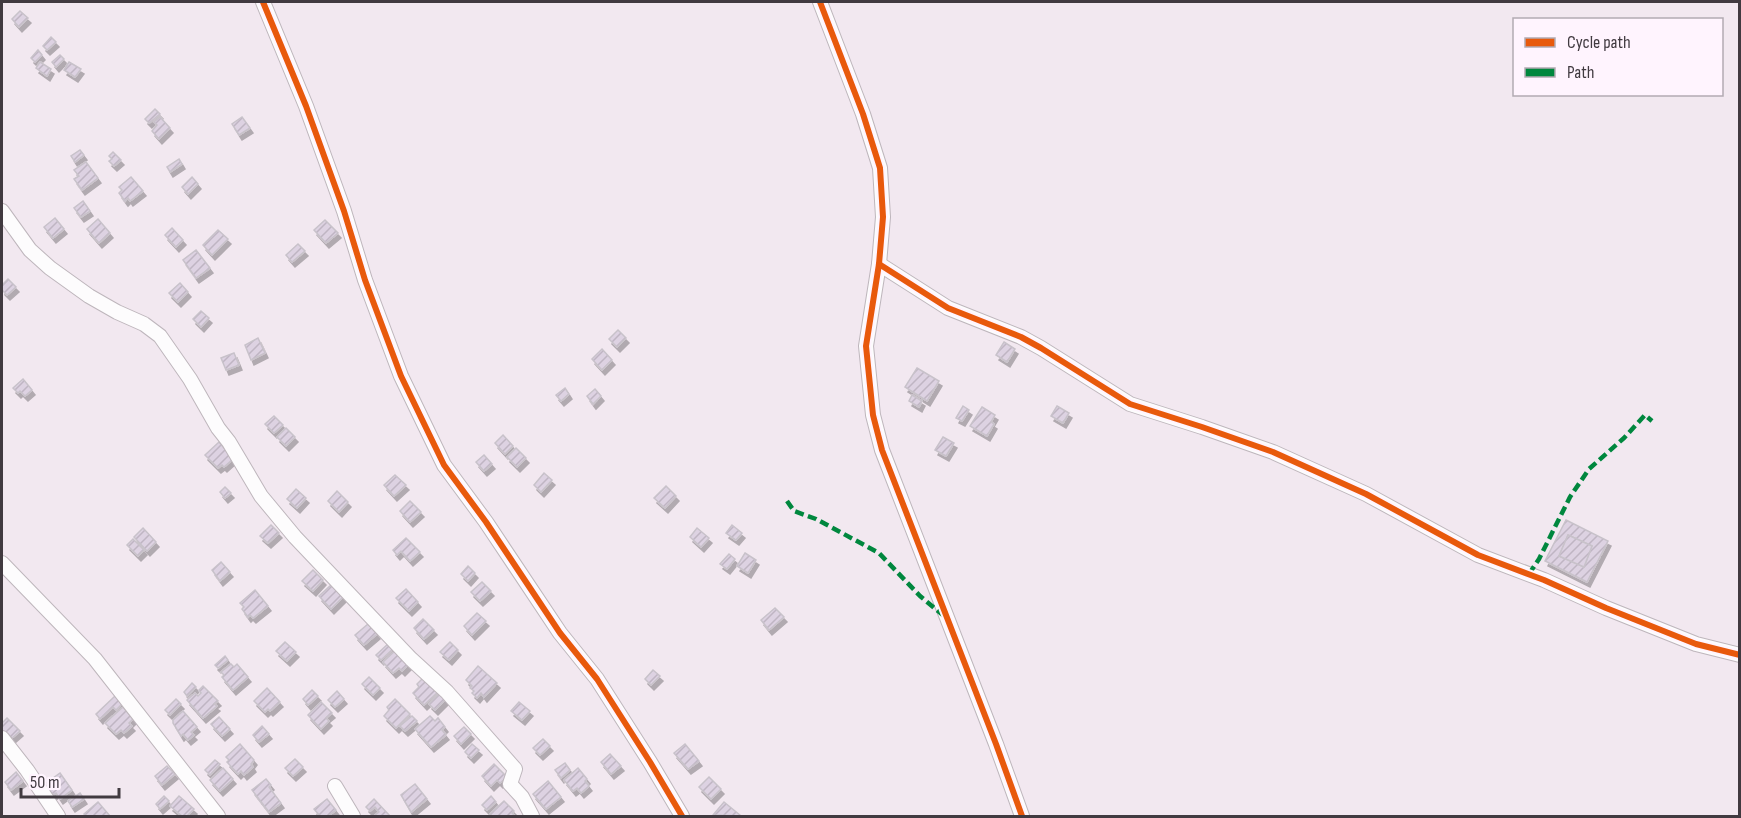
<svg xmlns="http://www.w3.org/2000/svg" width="1741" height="818" viewBox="0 0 1741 818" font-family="'Sofia Sans Condensed',sans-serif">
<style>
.building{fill:url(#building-hatch);stroke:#c8c2ca;stroke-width:1.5;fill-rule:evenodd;filter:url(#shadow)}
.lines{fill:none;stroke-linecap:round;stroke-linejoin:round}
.minor-casing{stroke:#beb6bc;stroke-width:16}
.minor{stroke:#fdfcfd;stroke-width:14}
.quiet{stroke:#00873e;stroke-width:4.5;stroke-dasharray:9 4.5;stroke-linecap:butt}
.cycleway-casing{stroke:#fff4fe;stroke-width:10}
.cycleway{stroke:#e8590c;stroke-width:6}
</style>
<defs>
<pattern id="building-hatch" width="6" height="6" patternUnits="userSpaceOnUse" patternTransform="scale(1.5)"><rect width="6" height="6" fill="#ddd2e2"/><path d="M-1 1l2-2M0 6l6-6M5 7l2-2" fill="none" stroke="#bfb5c3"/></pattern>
<filter id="shadow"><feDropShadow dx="3" dy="5" stdDeviation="0" flood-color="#0004"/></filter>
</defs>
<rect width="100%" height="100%" fill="#f2e8f0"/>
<g class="building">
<polygon points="20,11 28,18 19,27 12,19"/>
<polygon points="51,37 56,42 47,50 43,46"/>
<polygon points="38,50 42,55 35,62 31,58"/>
<polygon points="60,55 64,59 56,67 52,62"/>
<polygon points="40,62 51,69 47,76 36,68"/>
<polygon points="69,62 81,69 75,77 64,70"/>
<polygon points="155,109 160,114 149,123 145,119"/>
<polygon points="160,117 170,128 159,139 152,131 157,125 154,122"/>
<polygon points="242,117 250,128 239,135 232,124"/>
<polygon points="80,150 84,155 75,162 71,156"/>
<polygon points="113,152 121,160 114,166 109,161 112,159 109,156"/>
<polygon points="179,159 182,164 170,172 167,167"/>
<polygon points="86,162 98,178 82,190 74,179 79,176 74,170"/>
<polygon points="131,177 143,191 130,201 128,198 125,201 119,193 122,190 119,187"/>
<polygon points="192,177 198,184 188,194 182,187"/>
<polygon points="83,201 90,211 81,217 74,208"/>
<polygon points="55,218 64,229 53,238 44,227"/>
<polygon points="98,219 110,233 99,243 87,229"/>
<polygon points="325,220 338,233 326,243 314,230"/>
<polygon points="172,228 183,240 176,247 165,235"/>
<polygon points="218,230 228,239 212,255 203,245"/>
<polygon points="298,244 305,251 292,262 286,255"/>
<polygon points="196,250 210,268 196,278 183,260"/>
<polygon points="8,279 16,287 7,295 2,290 2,285"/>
<polygon points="180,283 188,292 178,302 169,293"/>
<polygon points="201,311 209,318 201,327 193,319"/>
<polygon points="618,330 626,338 617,347 609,339"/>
<polygon points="258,338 265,353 251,360 245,345"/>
<polygon points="1004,342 1015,349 1007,362 996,355"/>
<polygon points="602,349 612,360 602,370 592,359"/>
<polygon points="234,353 239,365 226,370 221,358"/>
<polygon points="917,368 939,381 927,401 905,387"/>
<polygon points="23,379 32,390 25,396 20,391 18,393 13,388"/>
<polygon points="565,388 569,394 561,401 556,395"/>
<polygon points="595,389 601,396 593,404 587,396"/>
<polygon points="912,395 922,401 919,407 909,401"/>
<polygon points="963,406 969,410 962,421 956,418"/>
<polygon points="1057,406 1069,413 1063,423 1051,416"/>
<polygon points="982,407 995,415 991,422 994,424 987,436 970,426"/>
<polygon points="274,416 283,425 274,433 265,424"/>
<polygon points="286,428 295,437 286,446 277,437"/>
<polygon points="503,435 513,446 505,454 495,443"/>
<polygon points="943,437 954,443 946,456 935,450"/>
<polygon points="219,442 233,459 224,467 222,465 218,468 205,455"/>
<polygon points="516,448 526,458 517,467 507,457"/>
<polygon points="484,455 492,464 484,471 476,462"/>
<polygon points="544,473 552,480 541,492 534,485"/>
<polygon points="395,475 406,485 394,496 384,485"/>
<polygon points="666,486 676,496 665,508 654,498"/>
<polygon points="225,487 231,493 225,498 220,492"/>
<polygon points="296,489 306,498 297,508 287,499"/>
<polygon points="337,491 348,502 339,512 328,501"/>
<polygon points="410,501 421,512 410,522 400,511"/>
<path d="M1566 520 1608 541 1587 582 1545 561ZM1568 535 1592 546 1584 567 1559 556Z"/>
<polygon points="271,525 279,533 268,543 260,536"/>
<polygon points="732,525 742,533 736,540 726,533"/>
<polygon points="143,528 156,542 147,551 134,537"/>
<polygon points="697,528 709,538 701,547 690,537"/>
<polygon points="1568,535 1592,546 1584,567 1559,556"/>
<polygon points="406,538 420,552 410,561 401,551 397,555 393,550"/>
<polygon points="133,539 144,550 138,556 127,545"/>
<polygon points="745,553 756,560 748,573 737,566"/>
<polygon points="729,554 735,559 727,569 720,564"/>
<polygon points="221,562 230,572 220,581 212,570"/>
<polygon points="468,566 475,573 468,581 461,574"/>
<polygon points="313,570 323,580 313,591 302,581"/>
<polygon points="482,582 491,591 480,601 471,592"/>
<polygon points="331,585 343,597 331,609 319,596"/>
<polygon points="406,589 418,602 409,611 396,598"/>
<polygon points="255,590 268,606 253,618 250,615 248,617 242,609 244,607 240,603"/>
<polygon points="775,608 784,617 769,630 761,620"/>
<polygon points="477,613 486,621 472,635 464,626"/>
<polygon points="423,619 434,630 424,639 414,628"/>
<polygon points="368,624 377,634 364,645 355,635"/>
<polygon points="285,642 296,652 287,661 276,651"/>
<polygon points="450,642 458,650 449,660 440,652"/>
<polygon points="389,643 394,648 381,660 376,655"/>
<polygon points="397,649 409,664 402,671 399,668 393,673 383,662"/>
<polygon points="225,656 228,660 218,668 215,665"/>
<polygon points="231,664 234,667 237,664 248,677 233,690 222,677 224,675 221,672"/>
<polygon points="478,666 497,683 484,697 481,693 477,698 472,693 474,691 470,688 472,686 466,680"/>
<polygon points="653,670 660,676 651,685 645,679"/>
<polygon points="369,677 380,688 373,695 362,684"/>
<polygon points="424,677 438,692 424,705 413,693 419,687 417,684"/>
<polygon points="192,683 196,687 187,696 184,692"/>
<polygon points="203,686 218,701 214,704 217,706 203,718 187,700 195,693 198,696 201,693 199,690"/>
<polygon points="267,688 280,702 270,711 268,709 265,712 254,701"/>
<polygon points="312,690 318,696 308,705 303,699"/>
<polygon points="337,691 344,699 335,707 328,700"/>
<polygon points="441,692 447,698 435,710 429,704"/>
<polygon points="115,696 122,704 116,710 113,707 100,719 96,714"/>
<polygon points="176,699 181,704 170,715 165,710"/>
<polygon points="395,699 410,714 396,728 384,716 389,710 387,707"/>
<polygon points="321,702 332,713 326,718 329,721 321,729 308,715"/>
<polygon points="519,702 530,711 522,720 511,711"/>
<polygon points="123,707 133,719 129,723 132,726 124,733 121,730 116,734 105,723"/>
<polygon points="183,711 197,727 191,732 194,735 188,740 183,734 181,736 173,723 173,720"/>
<polygon points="412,716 417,721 405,731 400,726"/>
<polygon points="430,716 435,721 438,718 445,727 442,730 446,735 431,747 415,729"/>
<polygon points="219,717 230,729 222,736 211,724"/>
<polygon points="7,718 20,731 12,738 8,734 4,737 2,734 2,723"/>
<polygon points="262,726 269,734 259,742 253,735"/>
<polygon points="464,727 471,734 461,744 454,736"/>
<polygon points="543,739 550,746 540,755 533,748"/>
<polygon points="240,744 254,760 251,764 253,767 244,775 241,771 238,774 227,762 229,760 226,757"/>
<polygon points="472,744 479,750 471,758 465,752"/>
<polygon points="685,744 699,761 688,769 674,753"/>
<polygon points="610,754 621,766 611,774 601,762"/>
<polygon points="295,759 303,767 293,776 285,768"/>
<polygon points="215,760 220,764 210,775 205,770"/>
<polygon points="565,763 570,770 561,778 555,770"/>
<polygon points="494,764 507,777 500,783 497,780 491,786 482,776"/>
<polygon points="167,766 175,774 162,785 155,776"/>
<polygon points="223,768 233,779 220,791 210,780"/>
<polygon points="578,768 587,779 585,781 589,786 581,793 577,788 573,791 564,780"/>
<polygon points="16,772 23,781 11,790 5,782"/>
<polygon points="60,773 72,790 60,799 56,793 53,795 45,784"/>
<polygon points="709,777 721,789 711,799 699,787"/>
<polygon points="266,779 271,785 269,787 281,803 269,812 252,790"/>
<polygon points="548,781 561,797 546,809 533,794"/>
<polygon points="415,784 427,799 411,812 401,795"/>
<polygon points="80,793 84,799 72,807 68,801"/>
<polygon points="164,796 169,801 160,809 156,804"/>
<polygon points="179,796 194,809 187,816 182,816 170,806"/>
<polygon points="491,796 496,802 487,810 482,805"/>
<polygon points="327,799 336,810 328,816 320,816 314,809"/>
<polygon points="374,799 390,816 374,816 379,812 375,807 370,811 366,807"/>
<polygon points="504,801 514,811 512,813 515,816 492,816 490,814"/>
<polygon points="98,802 110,816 86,816 84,814"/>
<polygon points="724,802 741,816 713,815"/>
</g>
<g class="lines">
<g class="minor-casing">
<g id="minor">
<polyline points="263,2 306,106 344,211 365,280 401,376 444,465 486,522 560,633 597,679 650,762 682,816"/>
<polyline points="820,2 863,114 880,168 883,217 879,264 866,346 873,415 882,450 996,744 1022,816"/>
<polyline points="2,211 30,250 50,268 89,296 117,312 144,324 160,336 190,379 218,428 229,442 261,496 295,537 411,659 447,692 515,769 510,784 522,797 532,816"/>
<polyline points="879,264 948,308 1021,337 1041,348 1130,404 1202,427 1273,452 1366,494 1478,555 1544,580 1606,608 1696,644 1740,655"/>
<polyline points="2,563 95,659 218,816"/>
<polyline points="2,738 27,770 58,816"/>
<polyline points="335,786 353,816"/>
</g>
</g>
<use href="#minor" class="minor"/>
<g class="quiet">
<polyline points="787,501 794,511 816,519 879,553 920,596 944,616"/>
<polyline points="1529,574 1539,559 1570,497 1589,469 1624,438 1645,415 1652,421"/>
</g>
<g class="cycleway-casing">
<g id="cycleway">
<polyline points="263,2 306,106 344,211 365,280 401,376 444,465 486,522 560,633 597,679 650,762 682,816"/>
<polyline points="820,2 863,114 880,168 883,217 879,264 866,346 873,415 882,450 996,744 1022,816"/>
<polyline points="879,264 948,308 1021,337 1041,348 1130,404 1202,427 1273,452 1366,494 1478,555 1544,580 1606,608 1696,644 1740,655"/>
</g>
</g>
<use href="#cycleway" class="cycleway"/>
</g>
<rect width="1741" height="818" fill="none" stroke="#413a40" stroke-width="6"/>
<rect x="1513" y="18" width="210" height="78" fill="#fff4fe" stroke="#b3aab2" stroke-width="1.5"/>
<rect x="1525" y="38" width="30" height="9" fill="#e8590c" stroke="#b3aab2" stroke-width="1.5"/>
<text x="1567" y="48" font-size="18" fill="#413a40">Cycle path</text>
<rect x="1525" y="68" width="30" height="9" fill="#00873e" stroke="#b3aab2" stroke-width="1.5"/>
<text x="1567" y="78" font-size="18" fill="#413a40">Path</text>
<path d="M21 788v9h98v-9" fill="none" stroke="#413a40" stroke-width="3"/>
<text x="30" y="788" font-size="18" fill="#413a40" stroke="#fff4fe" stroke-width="4.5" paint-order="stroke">50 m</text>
</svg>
